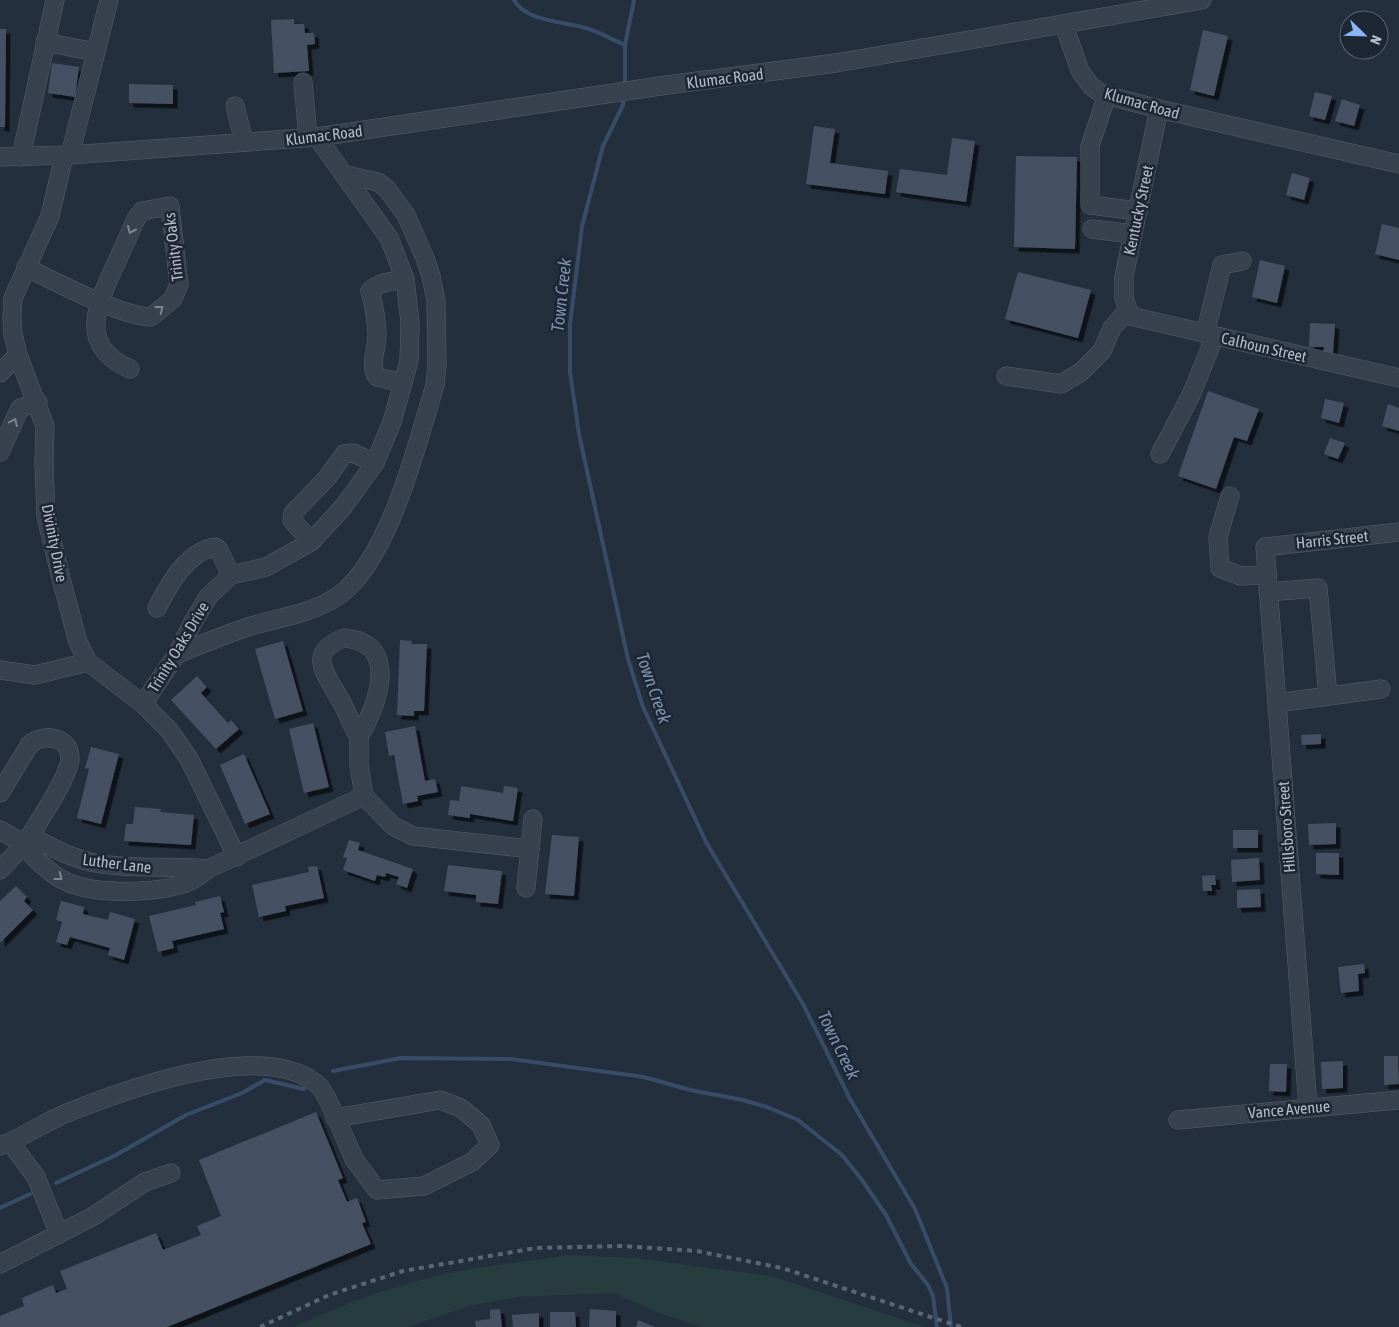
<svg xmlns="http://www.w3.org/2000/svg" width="1399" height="1327" viewBox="0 0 1399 1327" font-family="'Asap Condensed',sans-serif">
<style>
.green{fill:#263c3f}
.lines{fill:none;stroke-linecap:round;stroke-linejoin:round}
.stream{stroke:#394c67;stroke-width:4}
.building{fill:#455162;filter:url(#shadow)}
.minor-casing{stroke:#565f6c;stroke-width:19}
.minor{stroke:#38414e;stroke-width:18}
.rail{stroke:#5a6575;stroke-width:4;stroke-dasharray:5 5;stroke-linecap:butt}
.oneway{stroke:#7c8592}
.labels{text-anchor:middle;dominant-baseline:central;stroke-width:5;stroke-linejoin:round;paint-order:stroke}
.street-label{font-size:16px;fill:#b4bcc9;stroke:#1d2633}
.water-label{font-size:18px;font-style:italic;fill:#7c92b1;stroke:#1d2633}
</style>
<defs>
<filter id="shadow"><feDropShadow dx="4.5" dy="4.5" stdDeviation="0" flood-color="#0009"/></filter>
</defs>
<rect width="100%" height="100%" fill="#242f3e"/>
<path class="green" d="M570 1255 635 1258 771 1276 924 1327H701L651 1310 614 1293 519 1297 469 1306 407 1327H294C347 1302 403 1282 460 1271 496 1264 533 1261 570 1255Z"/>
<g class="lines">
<g class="stream">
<path d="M514 0C527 23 566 21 589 29 601 33 613 40 625 45"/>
<polyline points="625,87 625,45 634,0"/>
<polyline points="624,96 623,105 603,146 582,226 570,325 570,372 579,434 628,659 643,707 706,842 803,1004 850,1099 915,1209 947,1288 951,1327"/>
<polyline points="333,1071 401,1058 511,1059 644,1077 690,1090 743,1100 767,1107 798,1120 842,1155 862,1180 886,1215 911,1264 928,1285 933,1296 937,1327"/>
<polyline points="56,1183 116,1155 186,1115 242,1093 265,1080 304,1089"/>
<polyline points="0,1208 30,1194"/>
</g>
</g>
<g class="building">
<polygon points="294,19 294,24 304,24 305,33 314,33 315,44 307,45 309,71 274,73 271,20"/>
<polygon points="0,29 6,29 5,127 0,127"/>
<polygon points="1203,30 1228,36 1214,96 1190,90"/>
<polygon points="52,63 79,67 75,97 48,93"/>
<polygon points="129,84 173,85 173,104 129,103"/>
<polygon points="1315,92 1332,96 1325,120 1309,116"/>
<polygon points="1342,99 1360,105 1354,126 1335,121"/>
<polygon points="814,126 835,129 830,163 888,171 885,194 806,184"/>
<polygon points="952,138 975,141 966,202 896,192 900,169 947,175"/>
<polygon points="1016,156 1077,157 1075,249 1014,247"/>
<polygon points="1292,173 1310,178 1304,200 1286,195"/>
<polygon points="1382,224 1399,228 1399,260 1375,254"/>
<polygon points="1260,260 1285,266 1277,303 1252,297"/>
<polygon points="1018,272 1091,290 1078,338 1005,319"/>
<polygon points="1310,323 1335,324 1333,353 1323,352 1324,347 1309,347"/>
<polygon points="1208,391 1259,409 1247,441 1234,437 1216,489 1178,476"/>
<polygon points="1325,399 1344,403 1339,423 1321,418"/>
<polygon points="1388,404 1399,408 1399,431 1382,426"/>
<polygon points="1330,438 1345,443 1338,459 1324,454"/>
<polygon points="400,640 412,641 411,644 427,644 424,711 414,711 414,716 397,715"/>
<polygon points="283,641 303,711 275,719 255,649"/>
<polygon points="197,676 207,687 201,693 228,723 231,720 239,729 216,749 171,700"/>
<polygon points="313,723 329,787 304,793 289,729"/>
<polygon points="415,726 425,781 435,779 438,792 417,796 418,801 403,804 394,755 389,756 385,732"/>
<polygon points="1321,734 1321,744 1302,745 1301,735"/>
<polygon points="91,747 119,754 101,824 77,818 89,769 85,768"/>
<polygon points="244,754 270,814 245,824 220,765"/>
<polygon points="461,786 503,793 504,786 518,788 513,821 470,814 470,818 448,815 450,800 459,801"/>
<polygon points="135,807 161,809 160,812 194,815 191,845 124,841 126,824 133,824"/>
<polygon points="1336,823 1336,844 1309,845 1308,824"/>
<rect x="1233" y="830" width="25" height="18"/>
<polygon points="552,835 579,837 574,896 545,894"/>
<polygon points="349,840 360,843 358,850 413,869 407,888 396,884 399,877 386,873 385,877 377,875 375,881 343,870 347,858 343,857"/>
<polygon points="1316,853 1339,853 1339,875 1316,874"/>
<polygon points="1259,858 1260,880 1232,882 1231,860"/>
<polygon points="448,865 502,871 498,904 476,902 476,895 444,891"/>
<polygon points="317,866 324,898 285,906 286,911 259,917 252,885 309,872 308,867"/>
<polygon points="1215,875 1216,885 1211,885 1212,891 1203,891 1202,876"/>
<polygon points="16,886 27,897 24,901 33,910 0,943 0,901"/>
<polygon points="1260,889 1261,907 1237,908 1237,890"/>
<polygon points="220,896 224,912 220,913 224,929 172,941 174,948 158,952 149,916 196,905 195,902"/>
<polygon points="61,901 84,907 83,914 108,920 110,912 135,919 124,960 108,955 110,948 70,937 67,945 56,942 62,922 56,920"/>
<polygon points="1364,964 1365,973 1358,974 1359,991 1341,993 1338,967"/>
<polygon points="1384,1056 1398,1056 1399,1084 1384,1085"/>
<polygon points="1343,1061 1343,1088 1322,1089 1321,1062"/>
<polygon points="1270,1064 1287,1064 1286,1092 1269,1091"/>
<polygon points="316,1112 343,1178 338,1180 347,1202 357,1198 366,1222 362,1223 371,1244 167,1327 0,1327 0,1316 24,1306 22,1298 53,1285 56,1293 67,1289 60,1271 156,1233 163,1250 201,1235 197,1226 221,1216 199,1160"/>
<polygon points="500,1309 502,1327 476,1327 475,1321 490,1319 490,1310"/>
<polygon points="590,1309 616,1311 616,1327 589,1327"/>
<polygon points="550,1312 575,1312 576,1327 550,1327"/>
<polygon points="539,1313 539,1327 513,1327 512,1315"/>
<polygon points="638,1320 655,1327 636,1327"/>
</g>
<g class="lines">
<g class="minor-casing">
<g id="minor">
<polyline points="1064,25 1080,71 1091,86 1102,94 1159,109 1399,164"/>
<polyline points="45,42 95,52"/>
<polyline points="303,82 308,138"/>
<polyline points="1107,95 1090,146 1090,205 1138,211"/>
<polyline points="235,106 244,142"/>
<polyline points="1159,109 1124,276 1124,298 1130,316 1399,378"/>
<polyline points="70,155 109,0"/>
<polyline points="64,156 50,216 13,298 12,318 13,334 18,355 45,426 44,463 46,517 63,586 78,642 88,662 143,704 169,730 189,759 237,857"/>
<polyline points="0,157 70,155 317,137 667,85 836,63 1202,0"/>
<polyline points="21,157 55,0"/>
<polyline points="1092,229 1133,234"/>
<path d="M26 267C54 281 122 317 151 317L173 299 179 284 170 206 142 211 136 219C128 237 120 255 112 272 94 312 81 347 130 369"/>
<polyline points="1205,334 1222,265 1242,261"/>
<polyline points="0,373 18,355"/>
<polyline points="1006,376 1061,384 1081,372 1102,351 1112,328 1127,311"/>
<path d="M403 383 377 377C369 365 377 349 377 335 377 320 374 306 370 291 378 282 393 281 405 279"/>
<polyline points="0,452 20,408 38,402"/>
<polyline points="1160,454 1191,395 1215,336"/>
<polyline points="1230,496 1218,537 1220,568 1241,576 1267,575"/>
<polyline points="311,542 292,520 293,513 327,478 344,454 353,453 375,463"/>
<polyline points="1268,592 1318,588 1328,696"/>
<path d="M157 608C170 583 187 551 216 547L219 550 231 575"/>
<path d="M344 638C401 642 378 705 359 737 352 726 348 714 342 703 329 677 303 654 344 638Z"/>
<path d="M177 654C200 645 224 635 248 627 277 618 312 614 338 596 389 561 417 444 435 385L437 365 436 301 431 276 425 258 406 215 387 189 378 182 346 175"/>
<polyline points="0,670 35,675 88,662"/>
<polyline points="1277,703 1381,689"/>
<polyline points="143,704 177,654 193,622 208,597 231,575 266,567 311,542 344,506 375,463 392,422 409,361 410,323 405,279 389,238 317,137"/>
<polyline points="359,737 359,765 364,796 393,826 413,836 530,849"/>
<path d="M0 793 30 744C44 733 70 736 70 758 70 777 35 826 25 844"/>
<polyline points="0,830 25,844 0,870"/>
<path d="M25 844C31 857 53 876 67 882 96 895 158 894 188 882 195 879 202 873 208 869L364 796"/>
<path d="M25 844 37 840C55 849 74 859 95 863 132 870 170 865 208 869"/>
<polyline points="526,888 533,819"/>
<polyline points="1308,1107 1265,547 1399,532"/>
<polyline points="1178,1120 1399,1100"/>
<polyline points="10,1142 36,1177 59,1234"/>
<path d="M0 1146C25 1137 47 1120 72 1111 130 1088 268 1037 320 1087 327 1094 348 1145 354 1159L356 1162 377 1190 424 1186 472 1162 490 1145 481 1125 461 1108 440 1100 335 1118"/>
<polyline points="0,1264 92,1217 145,1182 171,1173"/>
</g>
</g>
<use href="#minor" class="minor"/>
<polyline class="rail" points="260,1327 329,1295 403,1271 536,1248 622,1246 697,1251 782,1268 961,1327"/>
</g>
<defs><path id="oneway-chevron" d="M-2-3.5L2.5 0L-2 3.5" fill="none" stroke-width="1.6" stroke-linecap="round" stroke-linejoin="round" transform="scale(1.25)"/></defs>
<g class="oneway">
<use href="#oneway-chevron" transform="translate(131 230) rotate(114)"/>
<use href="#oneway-chevron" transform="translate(160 309) rotate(-38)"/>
<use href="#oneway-chevron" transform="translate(14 422) rotate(-65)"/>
<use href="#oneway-chevron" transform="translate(59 877) rotate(37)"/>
</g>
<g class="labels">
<g class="street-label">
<text transform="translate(725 78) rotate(-7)">Klumac Road</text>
<text transform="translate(1142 103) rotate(16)">Klumac Road</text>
<text transform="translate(324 135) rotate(-7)">Klumac Road</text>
<text transform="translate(1138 210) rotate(-78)">Kentucky Street</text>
<text transform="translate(173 247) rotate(-97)">Trinity Oaks</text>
<text transform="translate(1264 347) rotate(13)">Calhoun Street</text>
<text transform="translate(1332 539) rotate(-6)">Harris Street</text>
<text transform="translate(55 543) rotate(79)">Divinity Drive</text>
<text transform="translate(178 647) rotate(-59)">Trinity Oaks Drive</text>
<text transform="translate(1286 827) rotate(-94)">Hillsboro Street</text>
<text transform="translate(117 863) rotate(7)">Luther Lane</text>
<text transform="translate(1289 1109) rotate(-5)">Vance Avenue</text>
</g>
<g class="water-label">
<text transform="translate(561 295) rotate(-84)">Town Creek</text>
<text transform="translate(654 688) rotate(71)">Town Creek</text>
<text transform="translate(839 1045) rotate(64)">Town Creek</text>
</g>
</g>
<g transform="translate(1364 35) rotate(113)"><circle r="24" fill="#1d2633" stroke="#59626f"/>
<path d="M0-4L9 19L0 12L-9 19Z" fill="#8ab4f8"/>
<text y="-8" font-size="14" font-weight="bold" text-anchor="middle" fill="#b4bcc9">N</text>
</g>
</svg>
